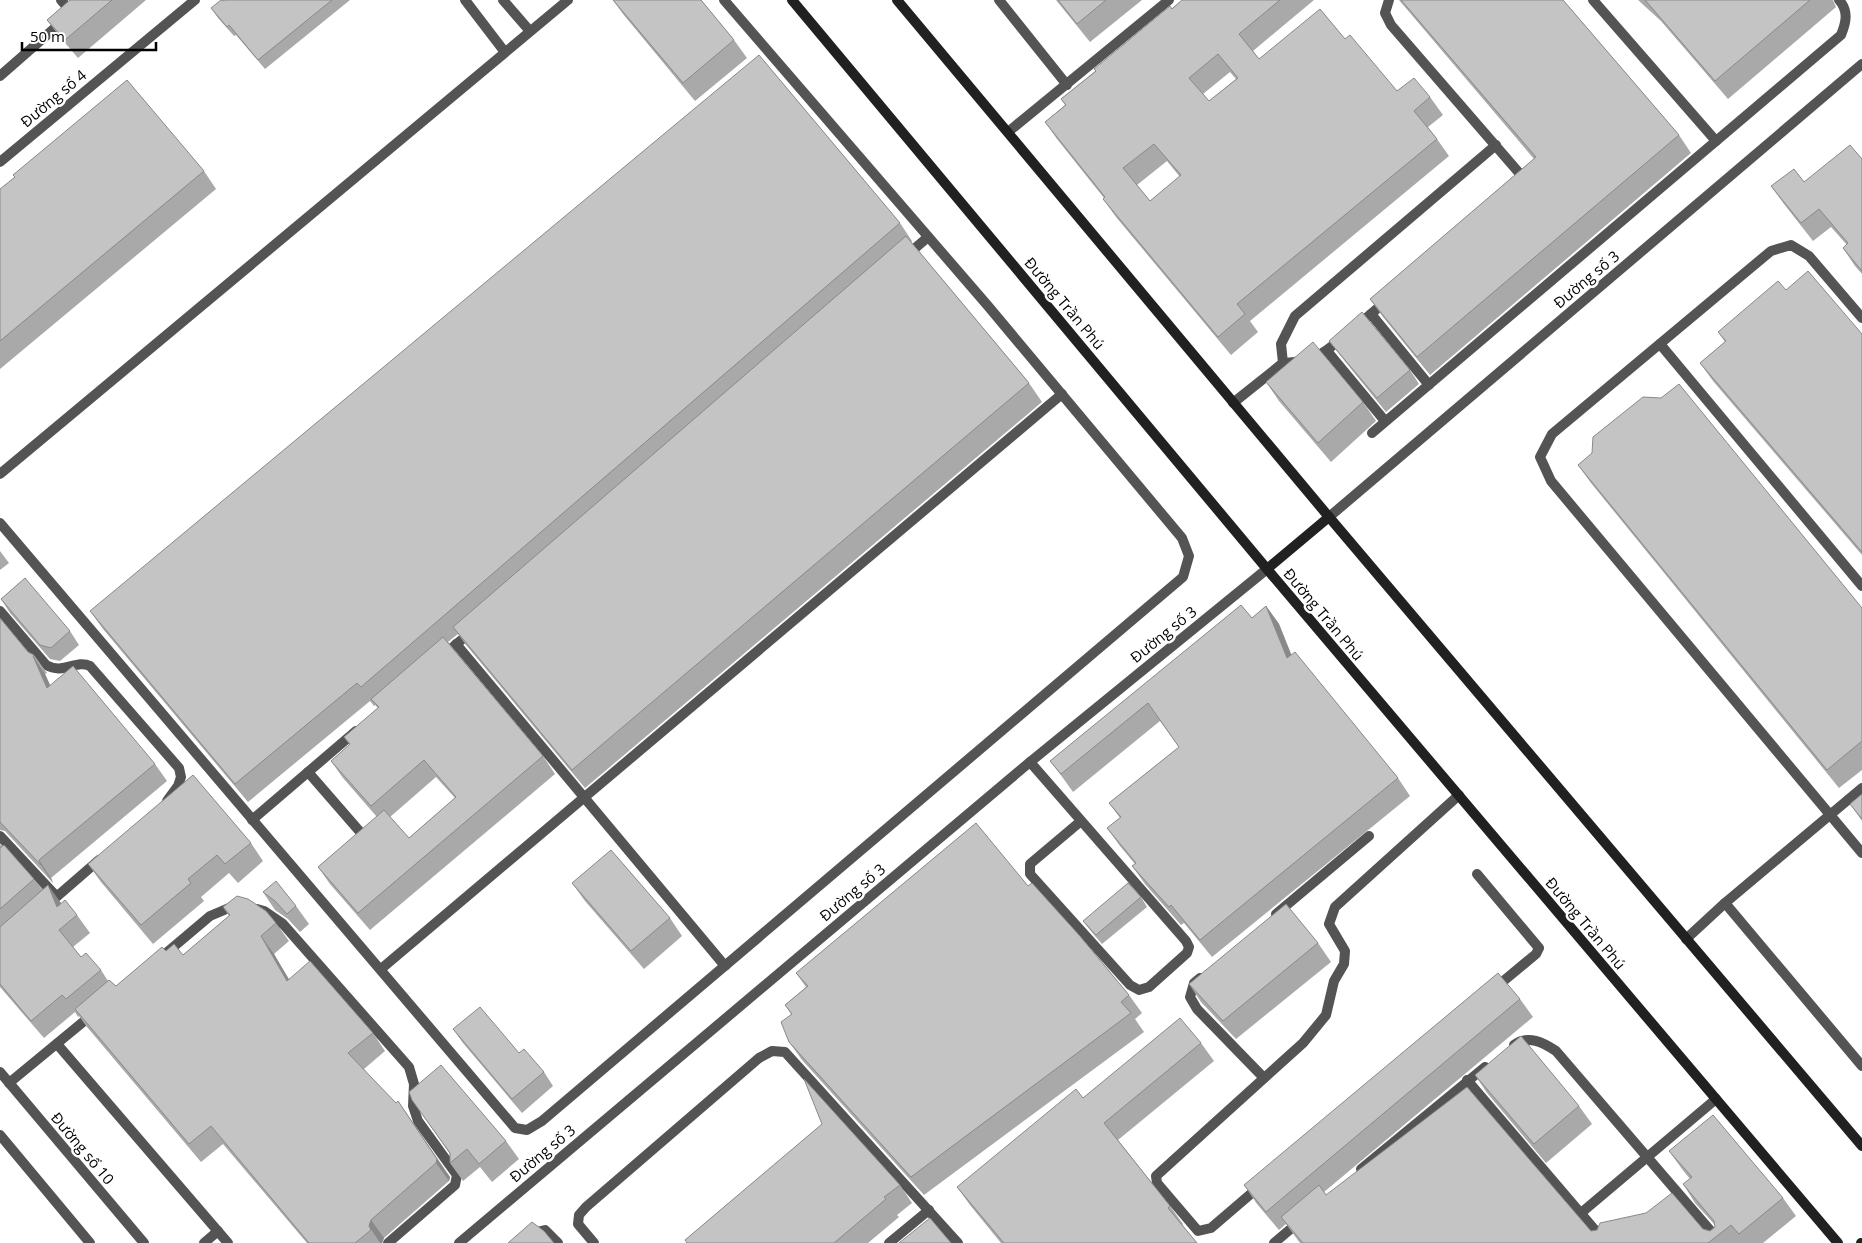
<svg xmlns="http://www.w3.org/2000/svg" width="1862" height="1243" viewBox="0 0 1862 1243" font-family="'Open Sans',sans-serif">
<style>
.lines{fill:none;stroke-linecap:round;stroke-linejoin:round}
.lane{stroke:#545454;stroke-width:10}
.street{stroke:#545454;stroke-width:10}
.secondary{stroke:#212121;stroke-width:10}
.wall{fill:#a9a9a9;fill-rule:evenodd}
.shaded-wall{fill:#898989}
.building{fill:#c4c4c4;stroke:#898989;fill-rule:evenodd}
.labels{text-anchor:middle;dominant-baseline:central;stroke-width:5;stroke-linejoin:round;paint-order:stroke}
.street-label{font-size:15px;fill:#000;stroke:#fff}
</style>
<rect width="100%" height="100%" fill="#fff"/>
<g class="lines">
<g class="lane">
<polyline points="61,0 72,13"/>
<polyline points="465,0 504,51"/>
<polyline points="503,0 529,30"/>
<polyline points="999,0 1067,85"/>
<polyline points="1389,0 1385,13 1391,25 1527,182"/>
<polyline points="1593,0 1716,141"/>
<polyline points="0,76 64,20"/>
<polyline points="1008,132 1169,0"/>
<polyline points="906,256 928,237"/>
<polyline points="1371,314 1429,385"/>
<polyline points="1862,318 1809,256 1791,245 1771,251 1552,434 1540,457 1551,481 1862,853"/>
<polyline points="1357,326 1386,301"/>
<polyline points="1660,344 1862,586"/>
<polyline points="1327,351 1385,421"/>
<path d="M1283 363C1311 362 1321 356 1342 338"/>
<polyline points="1233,403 1283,363 1281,344 1295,316 1496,145"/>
<path d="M1372 433 1841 35C1846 23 1849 11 1839 0"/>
<polyline points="0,474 568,0"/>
<polyline points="0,523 515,1128 527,1130 542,1121 1183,577 1189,556 1182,538 988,306 724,0"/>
<path d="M0 611 46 665C64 675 76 659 90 666L179 768 181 777 178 786 167 801"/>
<polyline points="456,644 725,966"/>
<polyline points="442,656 471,632"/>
<polyline points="1030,762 1186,941 1189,947 1187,953 1149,987 1139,990 1130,985 1030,874 1030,864 1081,821"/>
<polyline points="308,772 368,841"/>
<polyline points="252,820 356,731"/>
<polyline points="0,836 56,896"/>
<polyline points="1477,874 1539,948 1536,954 1495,988"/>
<polyline points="1725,903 1862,1066"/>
<polyline points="46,906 99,860"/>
<polyline points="257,909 264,911 283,924 409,1067 414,1084 413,1106 418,1121 457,1175 455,1185 388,1243"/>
<polyline points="1276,914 1369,836"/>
<polyline points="1686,939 1725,903 1862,788"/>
<polyline points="165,954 210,916 236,905"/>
<polyline points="381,969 1062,394"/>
<polyline points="1200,978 1194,983 1190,997 1197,1009 1264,1078"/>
<polyline points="57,1044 228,1243"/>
<path d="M1514 1045C1528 1034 1544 1043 1556 1051L1721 1243"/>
<polyline points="1467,1080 1606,1243"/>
<polyline points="9,1083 94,1013"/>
<polyline points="1361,1169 1485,1067"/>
<polyline points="1260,1186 1211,1228 1198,1231 1157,1183 1156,1176 1303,1043 1326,1015 1334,981 1344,964 1345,951 1329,924 1335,907 1459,795"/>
<polyline points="1581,1213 1716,1099"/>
<polyline points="204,1243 218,1231"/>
<polyline points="524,1243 537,1232 545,1230 558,1243"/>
<polyline points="594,1243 578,1224 579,1215 586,1207 759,1058 772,1051 785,1052 958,1243"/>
<polyline points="889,1243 929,1210"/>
<polyline points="1274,1243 1300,1221"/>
</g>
<g class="street">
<polyline points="0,162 195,0"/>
<polyline points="1329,517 1862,64"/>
<polyline points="0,1072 144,1243"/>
<polyline points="0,1135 90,1243"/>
<polyline points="459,1243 1030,762 1267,569"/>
</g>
<g class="secondary">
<polyline points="792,0 1267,569 1838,1243"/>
<polyline points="897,0 1329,517 1862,1146"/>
<polyline points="1267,569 1329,517"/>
<polyline points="1861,1243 1862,1243"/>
</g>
</g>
<g class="wall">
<polygon points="70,0 146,0 78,58 60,37 47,20"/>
<polygon points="225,0 350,0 265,69 236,35 234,36 218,18 211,8"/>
<polygon points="613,0 701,0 734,40 747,58 695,101 623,14"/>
<polygon points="1056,0 1142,0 1090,42"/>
<path d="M1182 0H1314L1253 51 1259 59 1345 39 1397 91 1430 97 1443 115 1428 127 1437 139 1449 156 1250 321 1258 332 1231 355 1116 217 1103 199 1104 198 1057 139 1045 122 1065 105 1061 99ZM1230 72 1236 79 1209 101 1203 94ZM1167 161 1180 177 1150 201 1137 185Z"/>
<polygon points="1399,0 1563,0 1679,135 1691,153 1430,375 1383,317 1370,299 1534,159"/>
<polygon points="1638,0 1833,0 1836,7 1728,99 1661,21"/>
<polygon points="1862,159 1862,274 1855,266 1843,248 1847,245 1831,227 1813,241 1784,204 1771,186 1804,182"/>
<polygon points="204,171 216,189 0,369 0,189"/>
<path d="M900 223 912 241 911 242 1029 383 1042 402 585 788 466 645 458 634 448 642 543 756 555 774 370 930 330 884 318 867 377 817 343 778 331 761 350 745 344 737 378 708 375 705 374 706 370 701 248 802 103 629 90 611ZM436 777 455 798 409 838 390 817Z"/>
<polygon points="1786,290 1862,334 1862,555 1713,381 1700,363 1725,342 1718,332"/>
<polygon points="1329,341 1410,370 1419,384 1386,412 1339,354"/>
<polygon points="1266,382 1363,402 1376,421 1331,462 1279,401"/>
<polygon points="1661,398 1862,608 1862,770 1839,788 1591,483 1578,465"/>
<polygon points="0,551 9,563 0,570"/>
<polygon points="1,599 70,631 79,645 60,661 50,659 10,613"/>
<polygon points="1266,606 1279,624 1291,655 1398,778 1410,796 1212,957 1184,923 1181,925 1145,884 1132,866 1135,864 1120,846 1107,828 1120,818 1109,803 1179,747 1160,721 1073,792 1063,778 1050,761 1252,618"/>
<polygon points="0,618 28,652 34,655 47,673 45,674 50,685 155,764 167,781 51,878 53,883 5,831 0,830"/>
<polygon points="1862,794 1862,821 1850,804"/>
<polygon points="251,843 263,861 238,883 229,873 201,897 204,901 153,944 101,882 88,864"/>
<polygon points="0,844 34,879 43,890 77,915 90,933 73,947 81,957 101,970 108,981 116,986 166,951 183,955 229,916 223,907 276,923 289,941 274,954 289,979 373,1033 385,1051 364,1069 450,1177 449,1181 384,1238 382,1243 307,1243 223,1144 201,1162 87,1027 79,1016 78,1017 75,1012 44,1038 0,987"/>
<polygon points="572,883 670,918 682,936 644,969 585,901"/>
<polygon points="1028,886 1129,995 1142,1013 1135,1019 1144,1032 924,1195 802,1060 789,1042 791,1014 785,1005 806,987 796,973"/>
<polygon points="263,892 296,906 309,924 300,932 288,919 275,910"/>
<polygon points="1141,897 1147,907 1102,944 1090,930 1083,921"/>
<polygon points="1318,943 1331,962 1236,1039 1201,1002 1189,984"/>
<polygon points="1520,999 1533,1017 1324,1192 1326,1195 1591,1231 1703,1229 1710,1231 1715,1227 1715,1225 1695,1203 1683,1184 1690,1179 1682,1169 1669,1151 1783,1198 1796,1216 1763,1243 1300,1243 1286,1224 1279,1230 1257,1204 1244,1185"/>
<polygon points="453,1029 519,1053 544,1072 553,1086 522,1113 463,1043"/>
<polygon points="1201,1043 1214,1061 1118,1140 1170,1206 1183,1224 1182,1225 1197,1243 1001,1243 970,1205 957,1187 1083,1098"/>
<polygon points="1475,1075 1579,1106 1592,1124 1546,1163 1487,1093"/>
<polygon points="412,1100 506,1141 519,1159 492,1182 480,1167 463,1181 450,1163 450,1154"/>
<polygon points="900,1185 912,1203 897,1215 899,1217 868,1243 687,1243"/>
</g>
<g class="shaded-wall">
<polygon points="1266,606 1279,624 1300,676 1287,658"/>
<polygon points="33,656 45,674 59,705 47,688"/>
<polygon points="39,860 51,878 53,883 41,865"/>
<polygon points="48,885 61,903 68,922 57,907"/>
<polygon points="261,936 274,954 300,999 287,981"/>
<polygon points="398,1101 450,1177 449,1181 436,1163"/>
<polygon points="371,1220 384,1238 382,1243 380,1243 369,1226"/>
</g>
<g class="building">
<polygon points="70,0 112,0 65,40 47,20"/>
<polygon points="221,0 222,0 223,1 225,0 332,0 258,60 229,25 227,27 211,8"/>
<polygon points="613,0 701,0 734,40 683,83"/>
<polygon points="1058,0 1106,0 1077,24"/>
<path d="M1182 0H1280L1239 34 1259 59 1320 9 1345 39 1350 35 1397 91 1414 78 1430 97 1414 111 1437 139 1237 304 1245 314 1218 337 1103 199 1105 197 1045 122 1066 105 1061 99 1096 71 1094 69 1170 6 1172 9ZM1218 54 1238 78 1209 101 1189 78ZM1154 144 1181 175 1150 201 1123 168Z"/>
<polygon points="1401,0 1563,0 1679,135 1417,357 1370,299 1536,157"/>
<polygon points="1645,0 1810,0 1715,81"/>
<polygon points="759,55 900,223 361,687 357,683 235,784 90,611"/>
<polygon points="127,80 204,171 0,341 0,189 15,177 13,175"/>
<polygon points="1850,145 1862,159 1862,271 1843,248 1848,243 1819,209 1801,223 1771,186 1794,169 1804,182"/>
<polygon points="906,236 1029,383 572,770 453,627"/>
<polygon points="1808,271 1862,334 1862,552 1700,363 1726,341 1718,332 1778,281 1786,290"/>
<polygon points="1362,312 1410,370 1377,398 1329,341"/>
<polygon points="1313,342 1363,402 1318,443 1266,382"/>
<polygon points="1679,384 1862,608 1862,741 1827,770 1578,465 1592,453 1593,437 1643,397 1661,398"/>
<polygon points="25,578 70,631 51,648 40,645 1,599"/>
<polygon points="1241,605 1252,618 1266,606 1287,658 1295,652 1398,778 1200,940 1171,905 1169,907 1132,866 1136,863 1107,828 1121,817 1109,803 1179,747 1148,703 1061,774 1050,761"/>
<polygon points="0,618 28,652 34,655 33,656 47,688 73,666 155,764 39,860 41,865 0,822"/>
<polygon points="443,637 543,756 358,913 318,867 384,810 409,838 456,797 424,760 371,806 331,761 350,744 344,737 379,707 371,699"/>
<polygon points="193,775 251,843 225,864 217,855 188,879 191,883 141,925 88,864"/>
<polygon points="1862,794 1862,819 1850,804"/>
<polygon points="976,823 1028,886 1032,883 1079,935 1129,995 1121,1002 1131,1013 911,1177 789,1042 781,1022 792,1014 785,1005 808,986 796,973"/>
<polygon points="4,845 34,879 0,909 0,848"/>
<polygon points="611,850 670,918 631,951 572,883"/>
<polygon points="276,881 296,906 287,914 275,901 263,892"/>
<polygon points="1128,883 1141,897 1096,935 1083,921"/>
<polygon points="48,885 57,907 65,900 77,915 59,930 81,957 86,953 101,970 66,999 62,995 31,1021 0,984 0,927"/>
<polygon points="237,896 248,899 266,911 276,923 261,936 287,981 310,961 373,1033 348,1053 396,1103 398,1101 437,1159 436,1163 371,1220 369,1226 371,1230 355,1243 309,1243 211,1126 189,1144 75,1009 109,980 116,986 162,947 166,951 174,944 183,955 230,915 223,907"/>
<polygon points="1286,904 1318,943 1223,1021 1189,984"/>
<polygon points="1498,973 1520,999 1266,1212 1244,1185"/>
<polygon points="480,1007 519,1053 524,1049 544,1072 512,1099 453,1029"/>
<polygon points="1180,1018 1201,1043 1104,1123 1170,1206 1168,1208 1197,1243 1004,1243 957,1187 1076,1089 1083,1098"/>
<polygon points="1521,1036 1579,1106 1534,1144 1475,1075"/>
<polygon points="441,1065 506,1141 479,1164 467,1149 450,1163 450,1153 412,1100 409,1092"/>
<polygon points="804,1079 900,1185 884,1197 886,1199 834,1243 687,1243 685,1240 822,1124"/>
<polygon points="1467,1087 1591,1231 1597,1230 1600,1223 1646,1213 1672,1193 1703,1229 1710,1231 1715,1227 1714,1221 1683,1184 1692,1177 1669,1151 1713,1115 1783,1198 1739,1234 1731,1225 1708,1243 1303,1243 1281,1217 1319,1185 1326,1195"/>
<polygon points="930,1218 951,1243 899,1243"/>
<polygon points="532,1222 544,1231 554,1243 508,1243"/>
</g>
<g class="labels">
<g class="street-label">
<text transform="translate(53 98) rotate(-40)">Đường số 4</text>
<text transform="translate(1586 279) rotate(-40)">Đường số 3</text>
<text transform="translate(1065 303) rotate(50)">Đường Trần Phú</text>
<text transform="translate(1324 614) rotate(50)">Đường Trần Phú</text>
<text transform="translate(1163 634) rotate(-39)">Đường số 3</text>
<text transform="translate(852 892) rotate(-40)">Đường số 3</text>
<text transform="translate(1586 923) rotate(50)">Đường Trần Phú</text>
<text transform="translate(83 1148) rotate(50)">Đường số 10</text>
<text transform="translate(542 1153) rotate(-40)">Đường số 3</text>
</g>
</g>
<path d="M22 42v8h134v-8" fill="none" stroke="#000000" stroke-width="2.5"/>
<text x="30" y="42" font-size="15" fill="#000000" stroke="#ffffff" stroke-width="4" paint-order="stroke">50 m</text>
</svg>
